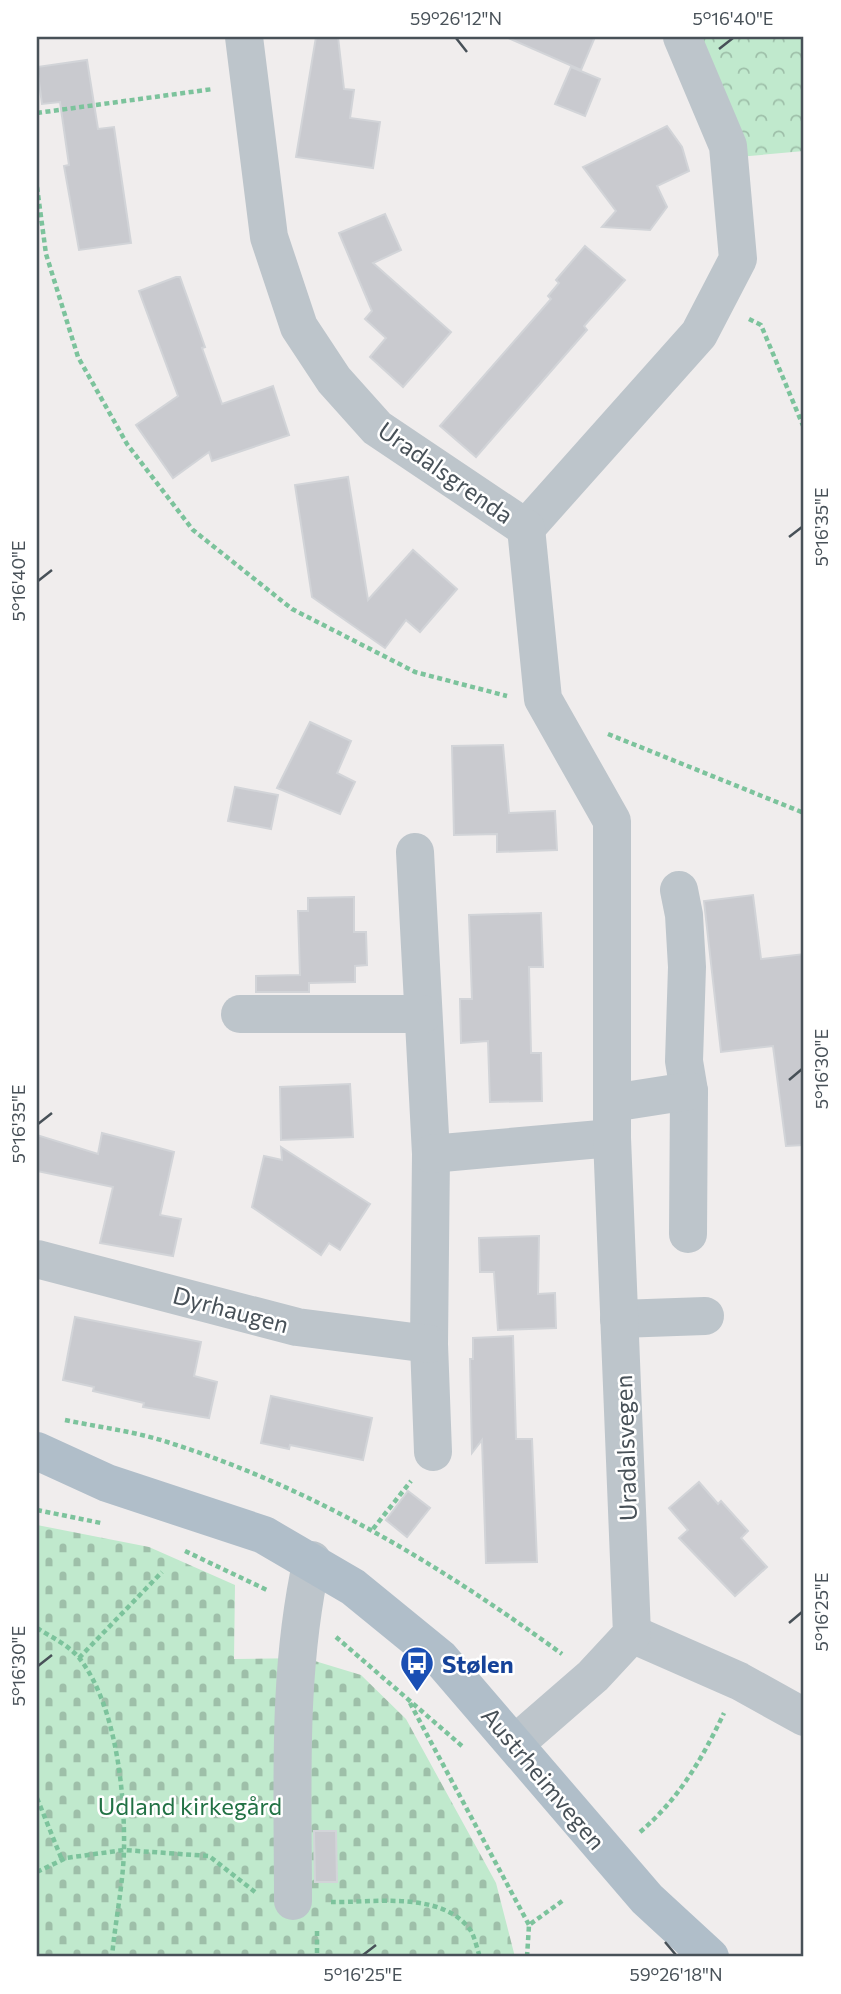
<svg xmlns="http://www.w3.org/2000/svg" width="841" height="1994" viewBox="0 0 841 1994" font-family="Commissioner,sans-serif">
<style>
.forest{fill:url(#forest-crowns)}
.cemetery{fill:url(#cemetery-stones)}
.building{fill:#c9cacf;stroke:#d2d4d8;stroke-width:2}
.lines{fill:none;stroke-linecap:round;stroke-linejoin:round}
.path{stroke:#7cc39c;stroke-width:4.5;stroke-dasharray:5 3.5;stroke-linecap:butt}
.minor{stroke:#bdc5cb;stroke-width:38}
.major{stroke:#b0bec9;stroke-width:38}
.ticks{fill:none;stroke:#485158;stroke-width:2.5}
.labels{text-anchor:middle;dominant-baseline:central;stroke-width:5;stroke-linejoin:round;paint-order:stroke}
.street-label{font-size:24px;fill:#485158;stroke:#fff}
.transit-label{font-size:24px;font-weight:bold;fill:#164399;stroke:#fff;text-anchor:start}
.park-label{font-size:24px;fill:#217144;stroke:#fff}
.neatline{fill:none;stroke:#485158;stroke-width:2.5}
.ticks-label{font-size:18px;text-anchor:middle;fill:#485158}
</style>
<defs>
<pattern id="forest-crowns" width="20" height="18" patternUnits="userSpaceOnUse" patternTransform="scale(1.75)"><rect width="20" height="18" fill="#c0e9cd"/><path d="M2 6a3 3 0 1 1 6 0M12 15a3 3 0 1 1 6 0" fill="none" stroke="#9ebfa9"/></pattern>
<pattern id="cemetery-stones" width="16" height="16" patternUnits="userSpaceOnUse" patternTransform="scale(1.75)"><rect width="16" height="16" fill="#c0e9cd"/><path d="M2 7V4a2 2 0 0 1 4 0v3zM10 15v-3a2 2 0 0 1 4 0v3z" fill="#9ebfa9"/></pattern>
</defs>
<rect width="100%" height="100%" fill="#f0eded"/>
<polygon class="forest" points="694,37 804,37 804,151 738,157"/>
<polygon class="cemetery" points="37,1525 149,1547 235,1585 234,1659 305,1658 361,1675 406,1719 496,1883 515,1957 37,1957"/>
<g class="building">
<polygon points="316,37 338,37 344,89 354,90 350,118 380,122 373,168 296,157"/>
<polygon points="506,37 595,37 581,70"/>
<polygon points="87,60 98,129 114,127 131,243 79,250 64,166 69,165 60,102 42,104 37,67"/>
<polygon points="571,67 600,79 585,116 555,104"/>
<polygon points="667,126 682,147 689,171 657,186 667,207 650,230 602,227 616,211 583,167"/>
<polygon points="385,214 401,250 373,263 451,332 403,387 370,357 386,338 365,319 372,311 339,233"/>
<polygon points="585,246 625,280 584,326 587,330 476,457 440,426 551,299 548,296 559,283 556,280"/>
<polygon points="176,277 180,277 205,347 202,348 222,404 273,386 289,435 212,461 209,452 173,478 136,425 178,396 139,291"/>
<polygon points="348,477 368,600 413,550 457,589 420,632 406,620 385,648 312,597 295,485"/>
<polygon points="310,722 351,741 337,773 355,782 340,814 277,788"/>
<polygon points="503,745 509,813 555,811 557,850 497,852 497,834 454,835 452,746"/>
<polygon points="235,787 278,795 271,829 228,821"/>
<polygon points="753,895 761,959 804,954 804,1145 786,1146 773,1046 721,1052 704,901"/>
<polygon points="354,897 354,932 366,932 367,965 355,966 355,982 309,983 309,992 256,992 256,976 300,975 298,911 308,911 308,898"/>
<polygon points="541,913 543,967 529,967 531,1053 541,1053 542,1101 490,1102 488,1041 461,1043 460,999 472,999 469,915"/>
<polygon points="350,1084 353,1137 281,1140 280,1087"/>
<polygon points="102,1133 174,1152 160,1215 181,1219 173,1256 100,1243 113,1187 37,1171 37,1135 98,1154"/>
<polygon points="281,1147 370,1204 340,1250 329,1243 321,1255 252,1207 264,1156 282,1160"/>
<polygon points="539,1236 538,1294 555,1293 556,1328 498,1330 494,1272 480,1272 479,1238"/>
<polygon points="75,1317 201,1342 194,1376 217,1382 209,1418 143,1407 144,1403 93,1391 94,1387 63,1380"/>
<polygon points="513,1336 516,1439 532,1439 537,1562 486,1563 482,1440 472,1453 470,1359 473,1359 473,1338"/>
<polygon points="271,1396 372,1418 363,1460 290,1445 289,1449 261,1443"/>
<polygon points="699,1482 718,1504 721,1501 748,1531 741,1538 767,1567 735,1596 679,1538 688,1530 669,1508"/>
<polygon points="408,1491 430,1508 407,1537 386,1520"/>
<polygon points="314,1831 336,1831 337,1882 315,1882"/>
</g>
<g class="lines">
<g class="path">
<polyline points="37,113 213,89"/>
<polyline points="37,187 46,254 78,357 127,444 193,530 292,609 415,672 507,696"/>
<polyline points="749,319 761,325 804,428"/>
<polyline points="608,734 804,813"/>
<path d="M65 1420C98 1427 132 1431 164 1441 312 1487 437 1563 562 1654"/>
<polyline points="37,1510 101,1523"/>
<polyline points="373,1529 411,1481"/>
<polyline points="185,1551 269,1591"/>
<path d="M37 1628C51 1637 69 1645 80 1659 116 1706 125 1792 124 1850 123 1886 115 1922 112 1957"/>
<polyline points="336,1637 462,1746"/>
<polyline points="79,1658 162,1572"/>
<polyline points="410,1703 529,1925"/>
<polyline points="37,1798 62,1860"/>
<path d="M640 1832C679 1799 702 1759 724 1713"/>
<polyline points="37,1872 66,1858 124,1850 209,1856 255,1892"/>
<path d="M331 1902C373 1903 443 1890 471 1931 475 1938 477 1949 480 1957"/>
<polyline points="317,1931 317,1957"/>
<polyline points="527,1957 529,1925 565,1899"/>
</g>
<g class="minor">
<polyline points="244,37 269,237 299,327 334,380 377,428 526,528"/>
<polyline points="526,528 699,334 738,259 728,146 682,37"/>
<polyline points="415,852 431,1154 429,1344 433,1452"/>
<polyline points="679,890 684,915 687,967 684,1061 689,1091 688,1234"/>
<polyline points="240,1014 423,1014"/>
<polyline points="612,1103 689,1091"/>
<polyline points="431,1154 612,1138"/>
<polyline points="37,1259 297,1327 429,1344"/>
<polyline points="619,1319 705,1316"/>
<polyline points="632,1634 739,1681 804,1717"/>
<polyline points="516,1743 593,1676 632,1634 612,1138 612,821 543,699 526,528"/>
<path d="M293 1901C293 1787 287 1672 312 1560"/>
</g>
<polyline class="major" points="37,1451 107,1483 264,1535 353,1587 440,1658 647,1899 710,1957"/>
</g>
<path class="ticks" d="M456 38 467 52M719 49 733 38M789 537 802 527M38 581 52 570M789 1080 802 1069M38 1124 52 1113M789 1623 802 1612M38 1666 52 1655M665 1942 676 1955M363 1955 376 1945"/>
<defs>
<g id="bus-pin" transform="scale(1.75)"><path d="M0 17L-7.5 6A9.5 9.5 0 1 1 7.5 6Z" fill="#1a4fb4" stroke="#fff"/><path d="M-5-6H5V4H4V6H2V4H-2V6H-4V4H-5ZM-3.5-4V0h7V-4ZM-3.5 1.2v1.5H-2V1.2ZM2 1.2v1.5H3.5V1.2Z" fill="#fff"/></g>
</defs>
<g fill-rule="evenodd">
<use href="#bus-pin" x="417" y="1663"/>
</g>
<g class="labels">
<g class="street-label">
<text transform="translate(446 472) rotate(35)">Uradalsgrenda</text>
<text transform="translate(231 1309) rotate(15)">Dyrhaugen</text>
<text transform="translate(625 1448) rotate(-92)">Uradalsvegen</text>
<text transform="translate(544 1778) rotate(50)">Austrheimvegen</text>
</g>
<g class="transit-label">
<text x="442" y="1663">Stølen</text>
</g>
<g class="park-label">
<text x="190" y="1805">Udland kirkegård</text>
</g>
</g>
<rect width="841" height="1994" fill="none" stroke="#ffffff" stroke-width="77"/>
<rect x="38" y="38" width="764" height="1917" class="neatline"/>
<g class="ticks-label">
<text x="456" y="25">59°26'12"N</text>
<text x="733" y="25">5°16'40"E</text>
<text transform="translate(822 527) rotate(-90)" y="6">5°16'35"E</text>
<text transform="translate(19 581) rotate(-90)" y="6">5°16'40"E</text>
<text transform="translate(822 1069) rotate(-90)" y="6">5°16'30"E</text>
<text transform="translate(19 1124) rotate(-90)" y="6">5°16'35"E</text>
<text transform="translate(822 1612) rotate(-90)" y="6">5°16'25"E</text>
<text transform="translate(19 1666) rotate(-90)" y="6">5°16'30"E</text>
<text x="363" y="1981">5°16'25"E</text>
<text x="676" y="1981">59°26'18"N</text>
</g>
</svg>
